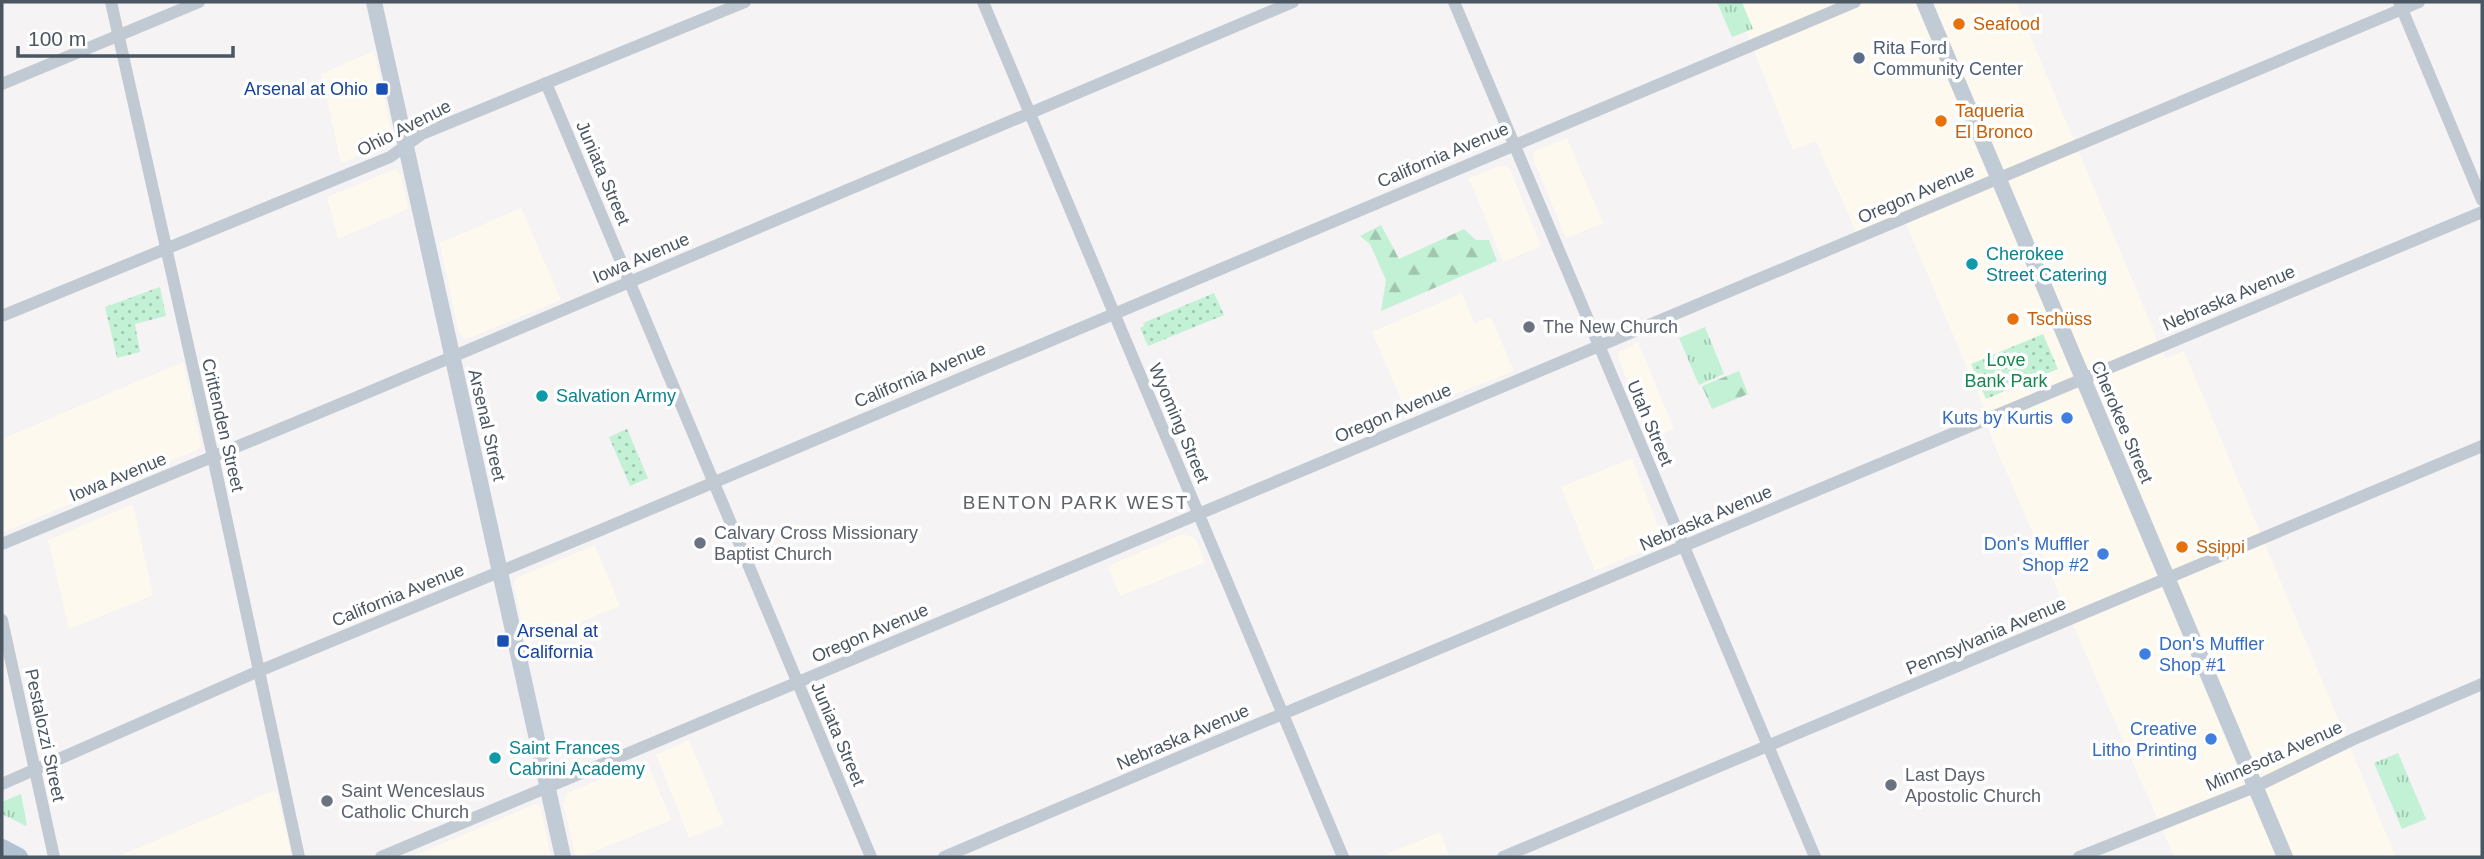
<svg xmlns="http://www.w3.org/2000/svg" width="2484" height="859" viewBox="0 0 2484 859" font-family="Arial,sans-serif">
<style>
.commercial{fill:#fdf9ef}
.grass{fill:url(#grass-tufts)}
.forest{fill:url(#forest-firs)}
.park{fill:url(#park-dots)}
.lines{fill:none;stroke-linecap:round;stroke-linejoin:round}
.street{stroke:#c1cad2;stroke-width:12}
.secondary{stroke:#c1cbd6;stroke-width:16}
.primary{stroke:#b3c2d1;stroke-width:18}
.food-dot{fill:#e8710a;stroke:#fff;stroke-width:2.5}
.service-dot{fill:#5c6f8a;stroke:#fff;stroke-width:2.5}
.transit-dot{fill:#1a4fb4;stroke:#fff;stroke-width:2.5}
.culture-dot{fill:#0f9aa8;stroke:#fff;stroke-width:2.5}
.worship-dot{fill:#6b7280;stroke:#fff;stroke-width:2.5}
.shop-dot{fill:#3f7fe0;stroke:#fff;stroke-width:2.5}
.labels{text-anchor:middle;dominant-baseline:central;stroke-width:7;stroke-linejoin:round;paint-order:stroke}
.food-label{font-size:18px;fill:#c56008;stroke:#fff;text-anchor:start}
.service-label{font-size:18px;fill:#4e5e75;stroke:#fff;text-anchor:start}
.transit-label{font-size:18px;fill:#164399;stroke:#fff;text-anchor:end}
.street-label{font-size:18px;fill:#4a5661;stroke:#fff}
.culture-label{font-size:18px;fill:#0d838f;stroke:#fff;text-anchor:start}
.worship-label{font-size:18px;fill:#5b616d;stroke:#fff;text-anchor:start}
.park-label{font-size:18px;fill:#17864f;stroke:#fff}
.shop-label{font-size:18px;fill:#366cbe;stroke:#fff;text-anchor:end}
.neighbourhood-label{font-size:19px;letter-spacing:2px;fill:#5f6368;stroke:#fff}
</style>
<defs>
<pattern id="grass-tufts" width="24" height="20" patternUnits="userSpaceOnUse" patternTransform="scale(1.75)"><rect width="24" height="20" fill="#c3f1d5"/><path d="M3 7l-1-3M5 7V3M7 7l1-3M15 17l-1-3M17 17v-4M19 17l1-3" fill="none" stroke="#a0c6b0"/></pattern>
<pattern id="forest-firs" width="22" height="20" patternUnits="userSpaceOnUse" patternTransform="scale(1.75)"><rect width="22" height="20" fill="#c3f1d5"/><path d="M5 1l3.5 6h-7zM16 11l3.5 6h-7z" fill="#a0c6b0"/></pattern>
<pattern id="park-dots" width="8" height="8" patternUnits="userSpaceOnUse" patternTransform="scale(1.75)"><rect width="8" height="8" fill="#c3f1d5"/><path d="M2 2h.1M6 6h.1" fill="none" stroke="#a0c6b0" stroke-width="1.8" stroke-linecap="round"/></pattern>
</defs>
<rect width="100%" height="100%" fill="#f5f3f3"/>
<g class="commercial">
<polygon points="1735,2 2016,2 2165,358 2184,351 2396,857 2174,857 1991,437 1984,408 1904,219 1858,237 1816,141 1793,150"/>
<polygon points="374,51 393,139 390,143 341,163 321,74"/>
<polygon points="1567,138 1603,223 1566,238 1533,159 1534,152 1539,149"/>
<polygon points="1500,166 1506,166 1510,169 1541,246 1503,262 1469,178"/>
<polygon points="393,170 398,170 401,175 408,209 338,239 327,197"/>
<polygon points="521,208 561,300 469,338 463,338 458,331 440,243"/>
<polygon points="1462,293 1474,323 1491,317 1514,371 1407,413 1372,332"/>
<polygon points="1638,342 1674,429 1651,438 1618,358 1619,352"/>
<polygon points="183,362 201,444 199,449 2,533 2,439"/>
<polygon points="1632,458 1663,539 1661,543 1595,571 1561,487"/>
<polygon points="133,504 153,595 69,629 48,540"/>
<polygon points="1183,534 1195,538 1205,562 1120,596 1108,566"/>
<polygon points="595,545 620,606 526,644 514,584 516,578"/>
<polygon points="689,740 724,824 689,838 656,755"/>
<polygon points="646,760 672,820 581,857 576,857 563,804 567,793"/>
<polygon points="273,791 277,793 292,857 116,857"/>
<polygon points="533,805 538,805 541,809 551,857 411,857"/>
<polygon points="1440,832 1450,857 1379,857"/>
</g>
<g class="grass">
<polygon points="1717,2 1742,2 1753,29 1732,37"/>
<polygon points="1705,327 1724,374 1699,385 1679,338"/>
<polygon points="2398,753 2426,819 2402,829 2374,763"/>
<polygon points="21,794 27,825 26,826 2,814 2,802"/>
</g>
<g class="forest">
<polygon points="1381,225 1399,259 1464,229 1476,240 1489,240 1497,261 1381,311 1386,280 1370,244 1360,236"/>
<polygon points="1739,371 1748,394 1712,409 1702,386"/>
</g>
<g class="park">
<polygon points="160,287 166,316 135,324 140,352 117,358 105,307"/>
<polygon points="1214,293 1224,315 1148,346 1140,328 1144,326 1143,323"/>
<polygon points="2043,334 2058,369 1986,399 1971,364"/>
<polygon points="627,429 648,478 630,486 609,437"/>
</g>
<g class="lines">
<g class="street">
<polyline points="111,2 213,457 299,857"/>
<polyline points="983,2 1343,857"/>
<polyline points="1454,2 1815,857"/>
<polyline points="2399,2 2482,200"/>
<polyline points="546,83 871,857"/>
<polyline points="2,84 199,2"/>
<polyline points="2,316 390,157 422,134 745,2"/>
<polyline points="2,544 357,397 1293,2"/>
<polyline points="2,620 54,857"/>
<polyline points="2,784 259,671 596,532 1855,2"/>
<polyline points="381,857 2419,2"/>
<polyline points="944,857 1182,756 2482,212"/>
<polyline points="1503,857 2482,446"/>
<polyline points="2079,857 2255,787 2354,739 2482,684"/>
</g>
<g class="secondary">
<polyline points="374,2 563,857"/>
<polyline points="1924,2 2285,857"/>
</g>
<polyline class="primary" points="2,848 19,857"/>
</g>
<g class="food-dot">
<circle cx="1959" cy="24" r="7"/>
<circle cx="1941" cy="121" r="7"/>
<circle cx="2013" cy="319" r="7"/>
<circle cx="2182" cy="547" r="7"/>
</g>
<circle class="service-dot" cx="1859" cy="58" r="7"/>
<g class="transit-dot">
<rect x="375" y="82" width="14" height="14" rx="3.5"/>
<rect x="496" y="634" width="14" height="14" rx="3.5"/>
</g>
<g class="culture-dot">
<circle cx="1972" cy="264" r="7"/>
<circle cx="542" cy="396" r="7"/>
<circle cx="495" cy="758" r="7"/>
</g>
<g class="worship-dot">
<circle cx="1529" cy="327" r="7"/>
<circle cx="700" cy="543" r="7"/>
<circle cx="1891" cy="785" r="7"/>
<circle cx="327" cy="801" r="7"/>
</g>
<g class="shop-dot">
<circle cx="2067" cy="418" r="7"/>
<circle cx="2103" cy="554" r="7"/>
<circle cx="2145" cy="654" r="7"/>
<circle cx="2211" cy="739" r="7"/>
</g>
<g class="labels">
<g class="food-label">
<text x="1973" y="24">Seafood</text>
<text x="1955" y="111">Taqueria<tspan x="1955" dy="21">El Bronco</tspan></text>
<text x="2027" y="319">Tschüss</text>
<text x="2196" y="547">Ssippi</text>
</g>
<g class="service-label">
<text x="1873" y="48">Rita Ford<tspan x="1873" dy="21">Community Center</tspan></text>
</g>
<g class="transit-label">
<text x="368" y="89">Arsenal at Ohio</text>
<text x="517" y="631" text-anchor="start">Arsenal at<tspan x="517" dy="21">California</tspan></text>
</g>
<g class="street-label">
<text transform="translate(404 128) rotate(-27)">Ohio Avenue</text>
<text transform="translate(1443 155) rotate(-23)">California Avenue</text>
<text transform="translate(603 173) rotate(67)">Juniata Street</text>
<text transform="translate(1916 194) rotate(-23)">Oregon Avenue</text>
<text transform="translate(641 258) rotate(-23)">Iowa Avenue</text>
<text transform="translate(2229 298) rotate(-23)">Nebraska Avenue</text>
<text transform="translate(920 375) rotate(-23)">California Avenue</text>
<text transform="translate(1393 413) rotate(-23)">Oregon Avenue</text>
<text transform="translate(2122 422) rotate(67)">Cherokee Street</text>
<text transform="translate(1179 423) rotate(67)">Wyoming Street</text>
<text transform="translate(1650 423) rotate(67)">Utah Street</text>
<text transform="translate(223 425) rotate(77)">Crittenden Street</text>
<text transform="translate(487 425) rotate(77)">Arsenal Street</text>
<text transform="translate(118 477) rotate(-22)">Iowa Avenue</text>
<text transform="translate(1706 518) rotate(-23)">Nebraska Avenue</text>
<text transform="translate(398 595) rotate(-22)">California Avenue</text>
<text transform="translate(870 633) rotate(-23)">Oregon Avenue</text>
<text transform="translate(1986 636) rotate(-23)">Pennsylvania Avenue</text>
<text transform="translate(838 734) rotate(67)">Juniata Street</text>
<text transform="translate(45 735) rotate(78)">Pestalozzi Street</text>
<text transform="translate(1183 737) rotate(-23)">Nebraska Avenue</text>
<text transform="translate(2274 756) rotate(-24)">Minnesota Avenue</text>
</g>
<g class="culture-label">
<text x="1986" y="254">Cherokee<tspan x="1986" dy="21">Street Catering</tspan></text>
<text x="556" y="396">Salvation Army</text>
<text x="509" y="748">Saint Frances<tspan x="509" dy="21">Cabrini Academy</tspan></text>
</g>
<g class="worship-label">
<text x="1543" y="327">The New Church</text>
<text x="714" y="533">Calvary Cross Missionary<tspan x="714" dy="21">Baptist Church</tspan></text>
<text x="1905" y="775">Last Days<tspan x="1905" dy="21">Apostolic Church</tspan></text>
<text x="341" y="791">Saint Wenceslaus<tspan x="341" dy="21">Catholic Church</tspan></text>
</g>
<g class="park-label">
<text x="2006" y="360">Love<tspan x="2006" dy="21">Bank Park</tspan></text>
</g>
<g class="shop-label">
<text x="2053" y="418">Kuts by Kurtis</text>
<text x="2089" y="544">Don's Muffler<tspan x="2089" dy="21">Shop #2</tspan></text>
<text x="2159" y="644" text-anchor="start">Don's Muffler<tspan x="2159" dy="21">Shop #1</tspan></text>
<text x="2197" y="729">Creative<tspan x="2197" dy="21">Litho Printing</tspan></text>
</g>
<g class="neighbourhood-label">
<text x="1076" y="502">BENTON PARK WEST</text>
</g>
</g>
<rect width="2484" height="859" fill="none" stroke="#4a5661" stroke-width="7"/>
<path d="M18 46v10h215v-10" fill="none" stroke="#4a5661" stroke-width="3.5"/>
<text x="28" y="46" font-size="21" fill="#4a5661" stroke="#ffffff" stroke-width="5" paint-order="stroke">100 m</text>
</svg>
